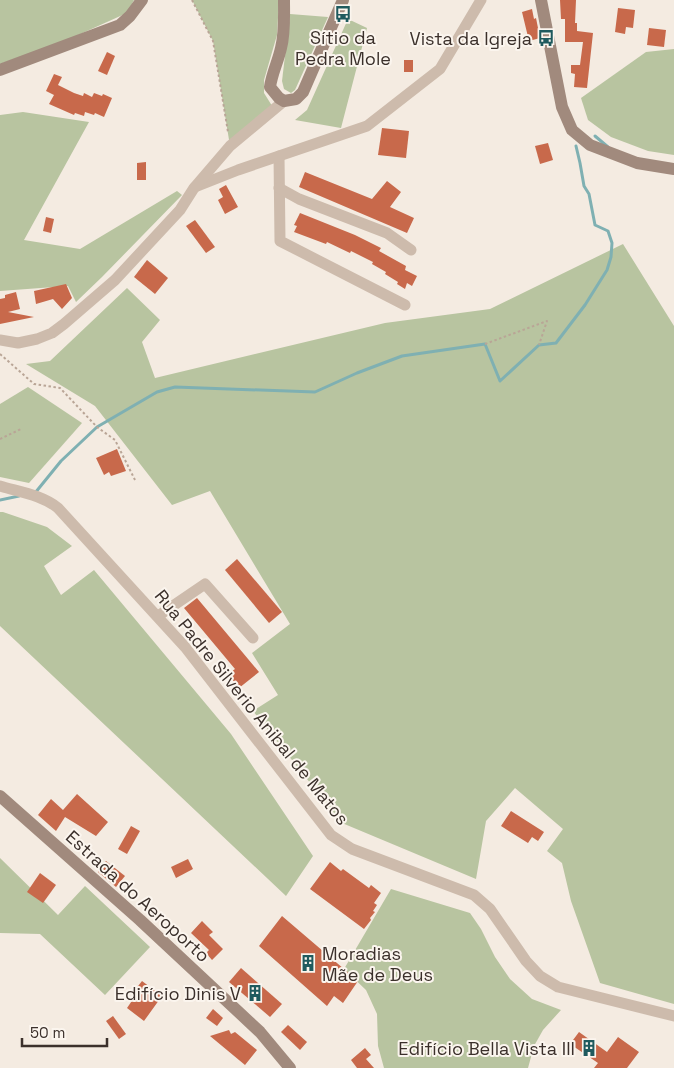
<svg xmlns="http://www.w3.org/2000/svg" width="674" height="1068" viewBox="0 0 674 1068" font-family="'Space Grotesk',sans-serif">
<style>
.green{fill:#b8c4a0}
.lines{fill:none;stroke-linecap:round;stroke-linejoin:round}
.stream{stroke:#7fb0b2;stroke-width:3}
.building{fill:#c8694b}
.path{stroke:#b9a596;stroke-width:2;stroke-dasharray:2.5 2.5;stroke-linecap:butt}
.minor{stroke:#cdbbac;stroke-width:11}
.secondary{stroke:#a18a7d;stroke-width:12}
.labels{text-anchor:middle;dominant-baseline:central;stroke-width:4;stroke-linejoin:round;paint-order:stroke}
.poi-label{font-size:18px;fill:#3b302b;stroke:#fbf5ee;text-anchor:end}
.street-label{font-size:18px;fill:#3b302b;stroke:#fbf5ee}
</style>
<rect width="100%" height="100%" fill="#f4ebe1"/>
<g class="green">
<polygon points="0,0 134,0 127,13 67,40 0,64"/>
<polygon points="192,0 279,0 277,35 264,80 264,93 274,109 230,146 213,41"/>
<polygon points="290,14 328,17 295,90 291,93 284,89 282,81"/>
<polygon points="348,19 367,28 341,128 295,120 307,110"/>
<polygon points="674,49 674,155 648,151 611,137 588,120 581,98 646,52"/>
<polygon points="23,112 89,122 24,240 80,249 177,191 182,195 102,277 76,302 68,286 0,291 0,115"/>
<polygon points="623,244 674,326 674,1004 600,983 571,901 562,863 547,851 563,829 515,788 486,821 476,879 342,823 253,711 278,695 252,653 290,624 210,491 172,505 95,406 26,364 50,361 127,288 160,320 142,342 155,378 385,323 490,309"/>
<polygon points="28,387 82,423 29,483 0,477 0,404"/>
<polygon points="0,512 3,512 47,527 72,546 44,566 61,595 94,570 231,734 313,856 286,896 0,626"/>
<polygon points="0,858 58,915 85,886 150,947 105,995 40,934 0,933"/>
<polygon points="391,889 470,913 481,929 495,957 510,979 532,999 561,1010 543,1030 534,1046 528,1068 384,1068 378,1046 377,1014 366,990 344,969"/>
</g>
<g class="lines">
<g class="stream">
<polyline points="595,136 608,147"/>
<polyline points="35,493 61,461 97,427 157,392 175,387 315,392 357,373 402,356 485,344 500,381 539,345 556,343 585,305 607,270 611,257 612,243 608,231 595,225 589,194 584,186 580,163 576,146"/>
<polyline points="0,500 19,496"/>
</g>
</g>
<g class="building">
<polygon points="560,0 576,0 575,23 577,23 577,31 593,33 587,88 574,87 575,74 571,73 571,65 580,65 583,42 565,42 565,19 561,19"/>
<polygon points="618,8 635,10 633,28 626,27 625,34 615,32"/>
<polygon points="532,9 534,19 536,18 540,38 529,41 522,12"/>
<polygon points="649,28 666,30 664,47 647,45"/>
<polygon points="107,52 115,56 107,75 98,71"/>
<rect x="404" y="60" width="9" height="12"/>
<polygon points="54,74 62,77 58,85 74,93 83,96 84,93 92,97 94,93 102,96 103,94 112,98 104,117 95,113 94,115 85,112 84,116 75,113 74,115 49,104 54,95 46,91"/>
<polygon points="382,128 409,131 406,158 378,155"/>
<polygon points="548,143 553,160 540,164 535,146"/>
<polygon points="146,162 146,180 137,180 137,163"/>
<polygon points="305,172 372,199 387,181 401,192 390,207 414,218 407,233 299,187"/>
<polygon points="226,185 238,207 225,214 218,200 223,197 219,189"/>
<polygon points="300,213 355,235 381,248 379,251 406,266 405,270 417,276 412,286 407,283 405,289 397,284 398,282 385,274 386,272 372,264 373,262 351,251 350,253 327,242 326,244 294,232 297,226 294,225"/>
<polygon points="46,217 54,219 51,233 43,231"/>
<polygon points="195,220 215,247 206,253 186,226"/>
<polygon points="147,260 168,278 155,294 134,277"/>
<polygon points="66,284 72,298 62,309 53,299 36,304 34,291"/>
<polygon points="16,292 20,309 8,312 34,317 0,324 0,299 5,298 5,295"/>
<polygon points="117,449 126,471 111,476 109,472 104,475 96,458"/>
<polygon points="237,559 282,612 269,623 225,570"/>
<polygon points="197,598 259,672 239,688 228,674 235,669 184,608"/>
<polygon points="77,794 108,822 96,836 65,817 56,831 38,815 51,799 63,810"/>
<polygon points="511,811 544,832 538,841 532,837 528,843 501,826"/>
<polygon points="131,826 140,831 127,854 118,849"/>
<polygon points="188,859 193,869 176,878 171,867"/>
<polygon points="106,861 125,876 116,887 98,872"/>
<polygon points="330,862 341,871 343,869 369,888 371,885 381,893 374,903 377,905 373,911 375,912 370,918 371,920 364,929 310,889"/>
<polygon points="40,873 56,885 43,903 27,892"/>
<polygon points="282,916 358,981 343,1003 334,996 327,1006 259,946"/>
<polygon points="202,921 213,932 209,935 223,949 212,960 206,953 209,950 191,933"/>
<polygon points="241,968 282,1004 270,1017 229,982"/>
<polygon points="142,981 162,996 144,1021 127,1008 138,992 135,990"/>
<polygon points="213,1009 223,1018 217,1026 206,1018"/>
<polygon points="113,1016 126,1034 119,1039 106,1021"/>
<polygon points="288,1025 307,1042 300,1050 281,1032"/>
<polygon points="229,1030 231,1034 235,1032 257,1050 245,1065 210,1036"/>
<polygon points="579,1032 607,1052 618,1037 639,1052 627,1068 594,1068 598,1063 570,1044"/>
<polygon points="365,1048 371,1055 366,1059 374,1068 357,1068 351,1060"/>
</g>
<g class="lines">
<g class="path">
<polyline points="192,0 213,41 228,132"/>
<polyline points="485,344 547,321 539,345"/>
<polyline points="0,354 34,384 60,388 97,427 115,440 135,480"/>
<polyline points="0,439 21,429"/>
</g>
<g class="minor">
<polyline points="279,156 280,241 405,305"/>
<polyline points="195,187 238,170 367,126 440,69 481,0"/>
<polyline points="279,188 299,199 387,233 411,250"/>
<polyline points="0,340 18,343 37,339 52,333 64,324 115,280 180,210 194,188 230,146 284,101"/>
<path d="M0 486C20 492 42 495 58 508L185 647 331 835 352 849 474 895 490 909 526 961 540 976 558 987 674 1016"/>
<polyline points="158,616 205,584 253,638"/>
</g>
<g class="secondary">
<path d="M284 0C284 16 285 33 281 48 278 62 272 73 270 87L279 98 284 101 296 99 303 92 343 0"/>
<polyline points="541,0 562,107 572,130 590,145 637,163 674,169"/>
<polyline points="0,70 120,25 130,16 142,0"/>
<polyline points="0,796 140,920 260,1032 290,1068"/>
</g>
</g>
<defs>
<g id="bus-bare" transform="scale(1.35)"><path d="M-5-6H5V4H4V6H2V4H-2V6H-4V4H-5ZM-3.5-4V0h7V-4ZM-3.5 1.2v1.5H-2V1.2ZM2 1.2v1.5H3.5V1.2Z" fill="#1f5a5e" stroke="#fbf5ee" stroke-width="2.5" paint-order="stroke"/></g>
<g id="building-bare" transform="scale(1.35)"><path d="M-4-6H4V6H1V3H-1V6H-4ZM-2.5-4.3h1.7v1.8h-1.7ZM.8-4.3h1.7v1.8H.8ZM-2.5-1h1.7V.8h-1.7ZM.8-1h1.7V.8H.8Z" fill="#1f5a5e" stroke="#fbf5ee" stroke-width="2.5" paint-order="stroke"/></g>
</defs>
<g fill-rule="evenodd">
<use href="#bus-bare" x="343" y="14"/>
<use href="#bus-bare" x="546" y="38"/>
<use href="#building-bare" x="308" y="963"/>
<use href="#building-bare" x="255" y="993"/>
<use href="#building-bare" x="589" y="1048"/>
</g>
<g class="labels">
<g class="poi-label">
<text x="343" y="37" text-anchor="middle">Sítio da<tspan x="343" dy="21">Pedra Mole</tspan></text>
<text x="532" y="38">Vista da Igreja</text>
<text x="322" y="953" text-anchor="start">Moradias<tspan x="322" dy="21">Mãe de Deus</tspan></text>
<text x="241" y="993">Edifício Dinis V</text>
<text x="575" y="1048">Edifício Bella Vista III</text>
</g>
<g class="street-label">
<text transform="translate(252 707) rotate(51)">Rua Padre Silverio Anibal de Matos</text>
<text transform="translate(138 896) rotate(42)">Estrada do Aeroporto</text>
</g>
</g>
<path d="M22 1038v8h85v-8" fill="none" stroke="#3b302b" stroke-width="2.5"/>
<text x="30" y="1038" font-size="15" fill="#3b302b" stroke="#fbf5ee" stroke-width="4" paint-order="stroke">50 m</text>
</svg>
